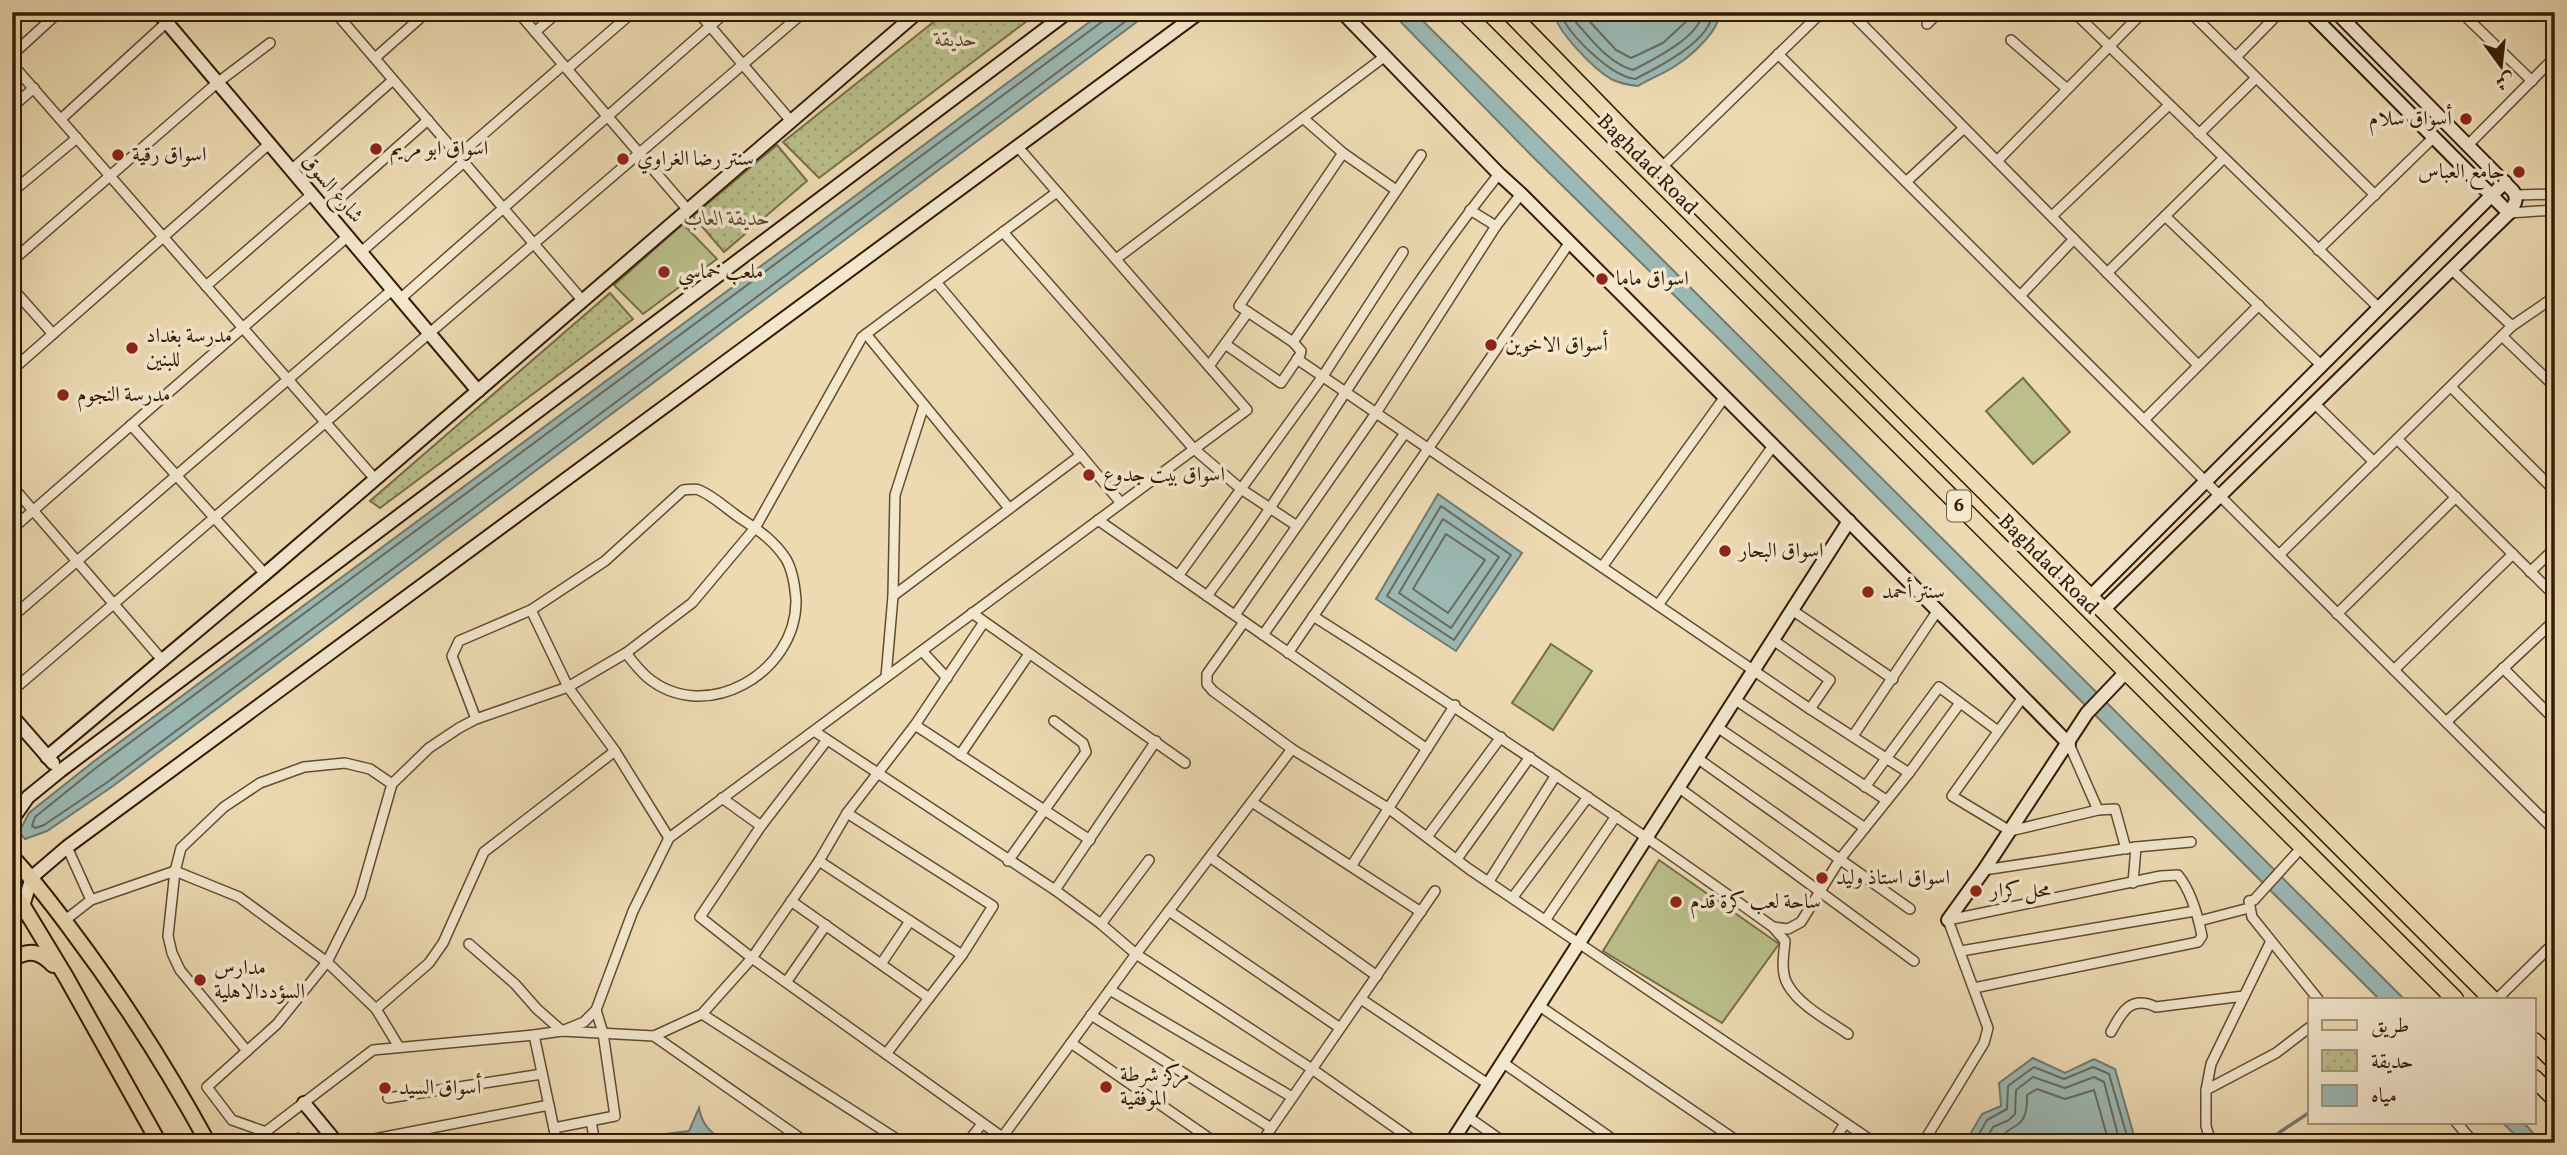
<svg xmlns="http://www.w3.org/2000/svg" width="2567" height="1155" viewBox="0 0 2567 1155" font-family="Vollkorn,Amiri,serif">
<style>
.grass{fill:#babf8b;stroke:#776d48;stroke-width:2}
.park{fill:url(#park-dots);stroke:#776d48;stroke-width:2}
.water{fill:#9bb9b5;stroke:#727a6e;stroke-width:2}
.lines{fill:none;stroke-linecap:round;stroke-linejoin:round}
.shore{stroke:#686a5c;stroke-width:2}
.stream{stroke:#727a6e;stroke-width:3.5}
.street-casing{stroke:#624b30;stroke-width:12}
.secondary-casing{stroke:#341b04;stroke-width:16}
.primary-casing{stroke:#341b04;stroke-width:18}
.highway-casing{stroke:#341b04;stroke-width:19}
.street{stroke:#f3e7ce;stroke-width:9}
.secondary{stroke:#f3e7ce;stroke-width:12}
.primary{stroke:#eddab3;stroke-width:14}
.highway{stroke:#eddab3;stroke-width:16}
.poi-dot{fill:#8f2418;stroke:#f3e7ce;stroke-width:2.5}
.labels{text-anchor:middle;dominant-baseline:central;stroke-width:7;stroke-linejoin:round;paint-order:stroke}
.shield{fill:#f3e7ce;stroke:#6d5841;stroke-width:2}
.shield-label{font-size:19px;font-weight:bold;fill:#341b04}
.park-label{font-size:21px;font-style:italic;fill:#5c4c2c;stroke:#f3e7ce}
.poi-label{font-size:21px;fill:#341b04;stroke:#f3e7ce;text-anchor:start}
.street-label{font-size:21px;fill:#341b04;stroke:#f3e7ce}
</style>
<defs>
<pattern id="park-dots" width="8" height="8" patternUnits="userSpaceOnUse" patternTransform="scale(1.75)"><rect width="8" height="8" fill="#babf8b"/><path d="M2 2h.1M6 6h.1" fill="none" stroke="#a0a476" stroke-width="1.8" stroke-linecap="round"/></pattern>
</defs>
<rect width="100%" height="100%" fill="#eddab3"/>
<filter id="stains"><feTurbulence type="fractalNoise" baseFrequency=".00286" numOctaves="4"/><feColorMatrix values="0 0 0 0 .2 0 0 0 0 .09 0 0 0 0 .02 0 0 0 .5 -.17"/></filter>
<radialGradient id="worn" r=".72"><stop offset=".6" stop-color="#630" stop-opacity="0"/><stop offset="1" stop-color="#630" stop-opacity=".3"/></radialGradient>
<g class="grass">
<polygon points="683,224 717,259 643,314 614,285"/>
<polygon points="2023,378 2070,432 2033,464 1986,411"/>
<polygon points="1551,644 1592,671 1553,730 1512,703"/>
<polygon points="1659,860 1779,944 1722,1023 1603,951"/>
</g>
<g class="park">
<polygon points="946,12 1039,12 819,178 783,142"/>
<polygon points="777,145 807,181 724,252 693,216"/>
<polygon points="610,293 633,319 380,508 370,501"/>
</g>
<g class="water">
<polygon points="1103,12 1150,12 113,786 47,831 25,839 19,832 29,813 93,762"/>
<polygon points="1391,12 1414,12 2404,999 2379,999 1721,341 1531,155"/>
<path d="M1554 12H1719C1721 29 1692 55 1678 64 1666 73 1651 78 1638 86 1629 85 1619 83 1611 79 1594 69 1556 31 1554 12Z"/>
<polygon points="1438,494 1522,553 1456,651 1376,599"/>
<polygon points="2033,1058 2065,1073 2094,1059 2115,1069 2136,1143 1965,1143 1982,1114 2001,1106 1999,1083"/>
<path d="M699 1108C702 1126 711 1132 726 1143H618V1140L689 1131Z"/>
<polygon points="2502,1122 2523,1122 2542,1143 2523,1143"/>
<polygon points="298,1133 310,1139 315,1135 323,1136 324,1143 294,1143 293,1137"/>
</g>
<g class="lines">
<g class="shore">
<polyline points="1106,12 1103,21 97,767 35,817 32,826 36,828 44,825 109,781 1138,12"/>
<path d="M1560 12C1568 35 1611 76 1635 79 1657 68 1713 40 1712 12"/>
<path d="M1569 12 1572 18C1590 37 1607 63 1633 70 1654 59 1700 37 1703 12"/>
<polyline points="1581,12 1616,50 1631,58 1663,43 1691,17 1693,12"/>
<polygon points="1441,506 1511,555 1454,640 1387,596"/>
<polygon points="1443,519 1499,557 1451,628 1399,593"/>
<polygon points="1446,534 1485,560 1448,613 1413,589"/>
<polyline points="1974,1143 1987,1120 2007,1109 2008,1086 2034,1067 2064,1079 2093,1067 2109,1074 2129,1143"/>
<polyline points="1984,1143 1993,1127 2009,1120 2015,1114 2016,1090 2033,1077 2065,1088 2094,1077 2104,1082 2120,1143"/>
<path d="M1996 1143C2010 1120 2028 1134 2027 1095L2037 1089 2065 1099 2094 1090 2109 1143"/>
</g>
<polyline class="stream" points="2269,1143 2280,1132 2310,1112"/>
<g class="street-casing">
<g id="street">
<polyline points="335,12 583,301"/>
<polyline points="518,12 688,210"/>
<polyline points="698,12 791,121"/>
<polyline points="1850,12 2198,365"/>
<polyline points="2074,12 2379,308"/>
<polyline points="2190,12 2375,195"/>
<polyline points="2461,12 2532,81"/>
<polyline points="1927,24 1939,12"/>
<polyline points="535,32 558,12"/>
<polyline points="2011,40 2067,89"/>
<polyline points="1778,54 2555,831"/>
<polyline points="12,55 59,12"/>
<polyline points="2236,57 2280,12"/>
<polyline points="375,58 427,12"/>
<polyline points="12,64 375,479"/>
<polyline points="567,69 633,12"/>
<polyline points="12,107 34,88"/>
<polyline points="1303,118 1343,153 1396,190"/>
<polyline points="61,119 166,23"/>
<polyline points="2199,134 2256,78"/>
<polyline points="2468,145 2555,57"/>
<polyline points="458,156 563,65"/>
<polyline points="1997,161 2143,12"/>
<polyline points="1661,168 1822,12"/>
<polyline points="291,170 393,80"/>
<polyline points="1906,182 1964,128"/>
<polyline points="12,192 77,138"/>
<polyline points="2516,195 2555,194"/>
<polyline points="1470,210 1496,226"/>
<polyline points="325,211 428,120"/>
<polyline points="2509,213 2555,210"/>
<polyline points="2052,216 2169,105"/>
<polyline points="2165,216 2321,365"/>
<polyline points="1003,232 1194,449 1241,489 1297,526"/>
<polyline points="2318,250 2434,137"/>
<polyline points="360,253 464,162"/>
<polyline points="1116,259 1384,57"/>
<polyline points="12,261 217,83 270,43"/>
<polyline points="2451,269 2512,326"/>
<polyline points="2107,273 2224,158"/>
<polyline points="936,282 1121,503"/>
<polyline points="206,286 311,195"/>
<polyline points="12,288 53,334"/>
<polyline points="2020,296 2074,239"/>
<polyline points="400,299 726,12"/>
<polyline points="866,334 1009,508"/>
<polyline points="2502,336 2555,387"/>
<polyline points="1293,342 1421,155"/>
<polyline points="1225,344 1281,383 1300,355 1301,351 1293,342 1239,306 1343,153"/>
<polyline points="1297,359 1810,709 1909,773"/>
<polyline points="1209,366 1248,312"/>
<polyline points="12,370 269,144"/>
<polyline points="2451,387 2555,491"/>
<polyline points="2314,403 2374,462"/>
<polyline points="2144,420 2259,305"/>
<polyline points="131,425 265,574"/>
<polyline points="2397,439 2555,596"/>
<polyline points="12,486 163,661"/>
<polyline points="1098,520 1427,749"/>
<polyline points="12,529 347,237"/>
<polyline points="2279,555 2512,326 2547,302 2555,301"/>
<polyline points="1602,567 1724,398"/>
<polyline points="2530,572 2555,548"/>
<polyline points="1178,576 1323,376 1403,252"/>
<polyline points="893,596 1081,455"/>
<path d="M1207 596C1229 566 1252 536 1272 505 1346 393 1415 279 1499 174"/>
<polyline points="1658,605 1773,446"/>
<polyline points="531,610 568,687 615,751 669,838"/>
<polyline points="1792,610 1893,679"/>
<polyline points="972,613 1185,763"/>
<polyline points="2337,614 2456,497"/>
<polyline points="1235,615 1376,413 1496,226 1521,194"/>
<path d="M1313 616C1470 715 1622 819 1773 927L1785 941C1784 954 1780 972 1788 985 1800 1006 1828 1020 1848 1034"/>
<polyline points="12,617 392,290"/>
<polyline points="1244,622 1207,674 1207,684 1213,691 1292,749 1388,808 1469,869 1875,1143"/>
<polyline points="1263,635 1405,433"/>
<polyline points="1773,640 1830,680 1810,709"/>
<polyline points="922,651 947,678"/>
<polyline points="1288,653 1570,242"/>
<polyline points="2503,668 2555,720"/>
<polyline points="2394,670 2513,554"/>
<polyline points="886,677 893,596 895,495 924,405"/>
<polyline points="12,691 804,12"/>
<polyline points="2023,697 1952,796 2010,831 2098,810 2115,809 2126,849"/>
<polyline points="1734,699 1886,800"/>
<path d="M476 719 452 656 459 641 531 610 605 561 683 490C688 490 695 488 699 490 714 496 729 511 743 520 760 531 775 542 786 559 793 571 795 587 796 600 797 673 705 726 647 677 639 670 632 661 626 653"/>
<polyline points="2446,722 2555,620"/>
<polyline points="915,725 1090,840"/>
<polyline points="1717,727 1865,828"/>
<polyline points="814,731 1055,890 1101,924 1136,954 1312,1069 1417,1143"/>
<polyline points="1853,736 1938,610"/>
<polyline points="827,740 761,826 700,917 752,958 1002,1137"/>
<polyline points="2069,744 2098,810"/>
<polyline points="960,755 1029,654"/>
<polyline points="1697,758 1910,909"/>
<polyline points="1678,787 1914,961"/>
<polyline points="1865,787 1939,687 1998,731"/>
<polyline points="722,798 761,826"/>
<polyline points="1252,802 1421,912"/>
<polyline points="847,813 993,906 962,955 886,1054"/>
<polyline points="2544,820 2555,810"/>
<polyline points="1427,837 1501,737"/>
<polyline points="67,847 91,900"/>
<polyline points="2302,847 2254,900 2249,901 2252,917 2318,999"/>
<polyline points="1210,857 1377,976"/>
<polyline points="1457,859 1530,757"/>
<polyline points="819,861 962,955"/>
<polyline points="1008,861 1086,752 1083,743 1054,721"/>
<polyline points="1352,865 1455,705"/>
<polyline points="1984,870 2136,847 2191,842"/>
<polyline points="1489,881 1556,775"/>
<polyline points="2133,883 2136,847"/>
<polyline points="1055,890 1156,741"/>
<polyline points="1513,897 1588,797"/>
<polyline points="791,901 929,998"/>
<polyline points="1169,911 1340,1028"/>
<polyline points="1546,919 1616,816"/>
<polyline points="64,921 91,900 175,871 239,897 327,962 376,1009 399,1047"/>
<polyline points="2199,921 2249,908"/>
<polyline points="1101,924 1149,860"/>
<polyline points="1773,927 1788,929 1801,922 1840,859 1909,773 1960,703"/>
<polyline points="469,944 515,984 537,1009 562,1031"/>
<polyline points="1961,951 2195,911"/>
<polyline points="881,964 910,921"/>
<polyline points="787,981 826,925"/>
<polyline points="1110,990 1292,1097"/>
<polyline points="1361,999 1488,1084"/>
<polyline points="2497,999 2555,942"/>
<polyline points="1538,1005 1740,1143"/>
<polyline points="376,1009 429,963 443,943 484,852 615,751"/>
<polyline points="702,1014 903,1143"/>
<polyline points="1091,1015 1271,1128"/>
<polyline points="562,1031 584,1022 596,1010 633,911 669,838 1247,410 1017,146"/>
<path d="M2111 1032C2122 1012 2130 995 2156 1007L2244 996"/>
<polyline points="534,1035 557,1143"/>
<polyline points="654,1036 702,1014 752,958 819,861 847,813 915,725 984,622"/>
<polyline points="1071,1043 1216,1143"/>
<polyline points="247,1051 180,970 172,953 168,936 175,871 181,848 224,807 260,783 304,767 345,763 370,769 392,784"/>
<polyline points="1502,1062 1618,1143"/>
<polyline points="2206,1090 2276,1053 2310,1027"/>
<polyline points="388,1098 542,1074"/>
<polyline points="1468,1117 1505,1143"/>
<polyline points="591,1121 595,1143"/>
<polyline points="2456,1122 2474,1143"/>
<polyline points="554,1128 615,1116 603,1033 596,1010"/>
<polyline points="266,1132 232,1120 207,1087 277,1024 327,962 360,896 392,784 429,748 459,728 476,719 568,687 626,653 692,603 755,528 862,337 1057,192"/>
<polyline points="251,1143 373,1050 534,1035 562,1031 654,1036 807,1143"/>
<polyline points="354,1143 549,1105"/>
<polyline points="967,1143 982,1124"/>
<polyline points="998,1143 1136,954 1292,749"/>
<polyline points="1261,1143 1435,891"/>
<polyline points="1833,1143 1845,1123"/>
<path d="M1923 1143 1984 1043 1988 1028 1948 920 2161 876 2178 875C2191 891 2198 916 2202 936L2198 942 1974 988"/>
<polyline points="2211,1143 2206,1126 2206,1090 2211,1064 2271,941"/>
<polyline points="2356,1143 2360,1140"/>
</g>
</g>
<g class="secondary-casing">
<g id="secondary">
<polyline points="158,12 478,391"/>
<path d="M1342 12 1499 174 1521 194C1704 376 1888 559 2069 744"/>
<polyline points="2309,12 2509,213"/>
<polyline points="2090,597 2505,182"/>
<path d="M2103 610 2509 213C2514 205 2519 199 2513 191L2336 12"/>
<polyline points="12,716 53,763"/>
<polyline points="47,757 265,574 918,12"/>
<polyline points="12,820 28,797 60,771 1068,12"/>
<polyline points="1948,920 1984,870 2087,713 2126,672"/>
<polyline points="12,925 23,906 32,877 67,847 1200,12"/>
<polyline points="304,1103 337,1143"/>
<polyline points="1451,1143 1849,521"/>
</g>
</g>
<g class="primary-casing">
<g id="primary">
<path d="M12 857C33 879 51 903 69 927 121 996 167 1068 208 1143"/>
<polyline points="12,892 23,906 66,977 159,1143"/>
<path d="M12 959C30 949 40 951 53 965"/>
</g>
</g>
<g class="highway-casing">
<g id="highway">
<polyline points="1464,12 2455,999"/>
<polyline points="1509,12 1661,168 2492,999"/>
<polyline points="2534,1041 2555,1062"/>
<polyline points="2534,1078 2555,1099"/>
</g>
</g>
<use href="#street" class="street"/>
<use href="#secondary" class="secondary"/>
<use href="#primary" class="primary"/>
<use href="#highway" class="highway"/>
</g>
<g class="poi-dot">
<circle cx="2466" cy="119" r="7"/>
<circle cx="376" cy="149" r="7"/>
<circle cx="118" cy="155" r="7"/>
<circle cx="623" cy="159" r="7"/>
<circle cx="2519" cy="172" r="7"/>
<circle cx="664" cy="272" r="7"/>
<circle cx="1602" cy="279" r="7"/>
<circle cx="1491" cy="345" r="7"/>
<circle cx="132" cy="348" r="7"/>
<circle cx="63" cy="395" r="7"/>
<circle cx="1089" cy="475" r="7"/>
<circle cx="1725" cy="551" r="7"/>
<circle cx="1868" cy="592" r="7"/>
<circle cx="1822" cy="878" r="7"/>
<circle cx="1976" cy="891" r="7"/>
<circle cx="1676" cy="902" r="7"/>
<circle cx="200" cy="980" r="7"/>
<circle cx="1106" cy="1087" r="7"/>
<circle cx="385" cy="1088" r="7"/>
</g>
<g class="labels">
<rect class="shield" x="1947" y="490.5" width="24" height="31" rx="5"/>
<g class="shield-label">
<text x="1959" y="506">6</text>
</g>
<g class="park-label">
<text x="956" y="40">حديقة</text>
<text x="727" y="219">حديقة العاب</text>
</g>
<g class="poi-label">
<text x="2452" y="119" text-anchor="end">أسواق سلام</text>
<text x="390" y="149">اسواق ابو مريم</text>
<text x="132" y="155">اسواق رقية</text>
<text x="637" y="159">سنتر رضا الغراوي</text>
<text x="2505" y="172" text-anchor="end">جامع العباس</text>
<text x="678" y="272">ملعب خماسي</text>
<text x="1616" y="279">اسواق ماما</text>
<text x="146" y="336">مدرسة بغداد<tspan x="146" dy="24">للبنين</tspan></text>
<text x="1505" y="345">أسواق الاخوين</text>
<text x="77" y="395">مدرسة النجوم</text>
<text x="1103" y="475">اسواق بيت جدوع</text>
<text x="1739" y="551">اسواق البحار</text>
<text x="1882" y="592">سنتر أحمد</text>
<text x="1836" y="878">اسواق استاذ وليد</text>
<text x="1990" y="891">محل كرار</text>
<text x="1690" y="902">ساحة لعب كرة قدم</text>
<text x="214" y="968">مدارس<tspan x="214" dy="24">السؤددالاهلية</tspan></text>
<text x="1120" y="1075">مركز شرطة<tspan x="1120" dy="24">الموفقية</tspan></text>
<text x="399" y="1088">أسواق السيد</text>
</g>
<g class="street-label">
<text transform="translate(1647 165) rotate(45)">Baghdad Road</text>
<text transform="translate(332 189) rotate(50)">شارع السوق</text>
<text transform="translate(2048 565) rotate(45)">Baghdad Road</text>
</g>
</g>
<rect width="2567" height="1155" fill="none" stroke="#eddab3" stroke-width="42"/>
<rect x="14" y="14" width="2539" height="1127" fill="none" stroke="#341b04" stroke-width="3.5"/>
<rect x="21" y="21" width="2525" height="1113" fill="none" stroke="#341b04" stroke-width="2"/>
<rect x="2308" y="998" width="228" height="126" fill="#f3e7ce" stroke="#a7957d" stroke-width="2"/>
<rect x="2322" y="1020" width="35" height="10" fill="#eddab3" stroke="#a7957d" stroke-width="2"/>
<text x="2371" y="1032" font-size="21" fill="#341b04">طريق</text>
<rect x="2322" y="1050" width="35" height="21" fill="url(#park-dots)" stroke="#a7957d" stroke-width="2"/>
<text x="2371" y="1068" font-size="21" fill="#341b04">حديقة</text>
<rect x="2322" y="1085" width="35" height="21" fill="#9bb9b5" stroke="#a7957d" stroke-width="2"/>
<text x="2371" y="1102" font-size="21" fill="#341b04">مياه</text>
<g transform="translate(2501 66) rotate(165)" stroke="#f3e7ce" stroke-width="5" paint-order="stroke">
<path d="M0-5L12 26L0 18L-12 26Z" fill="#341b04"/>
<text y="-10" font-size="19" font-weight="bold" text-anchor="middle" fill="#341b04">ش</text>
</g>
<rect width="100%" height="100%" filter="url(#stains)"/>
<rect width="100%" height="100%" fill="url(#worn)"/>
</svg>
